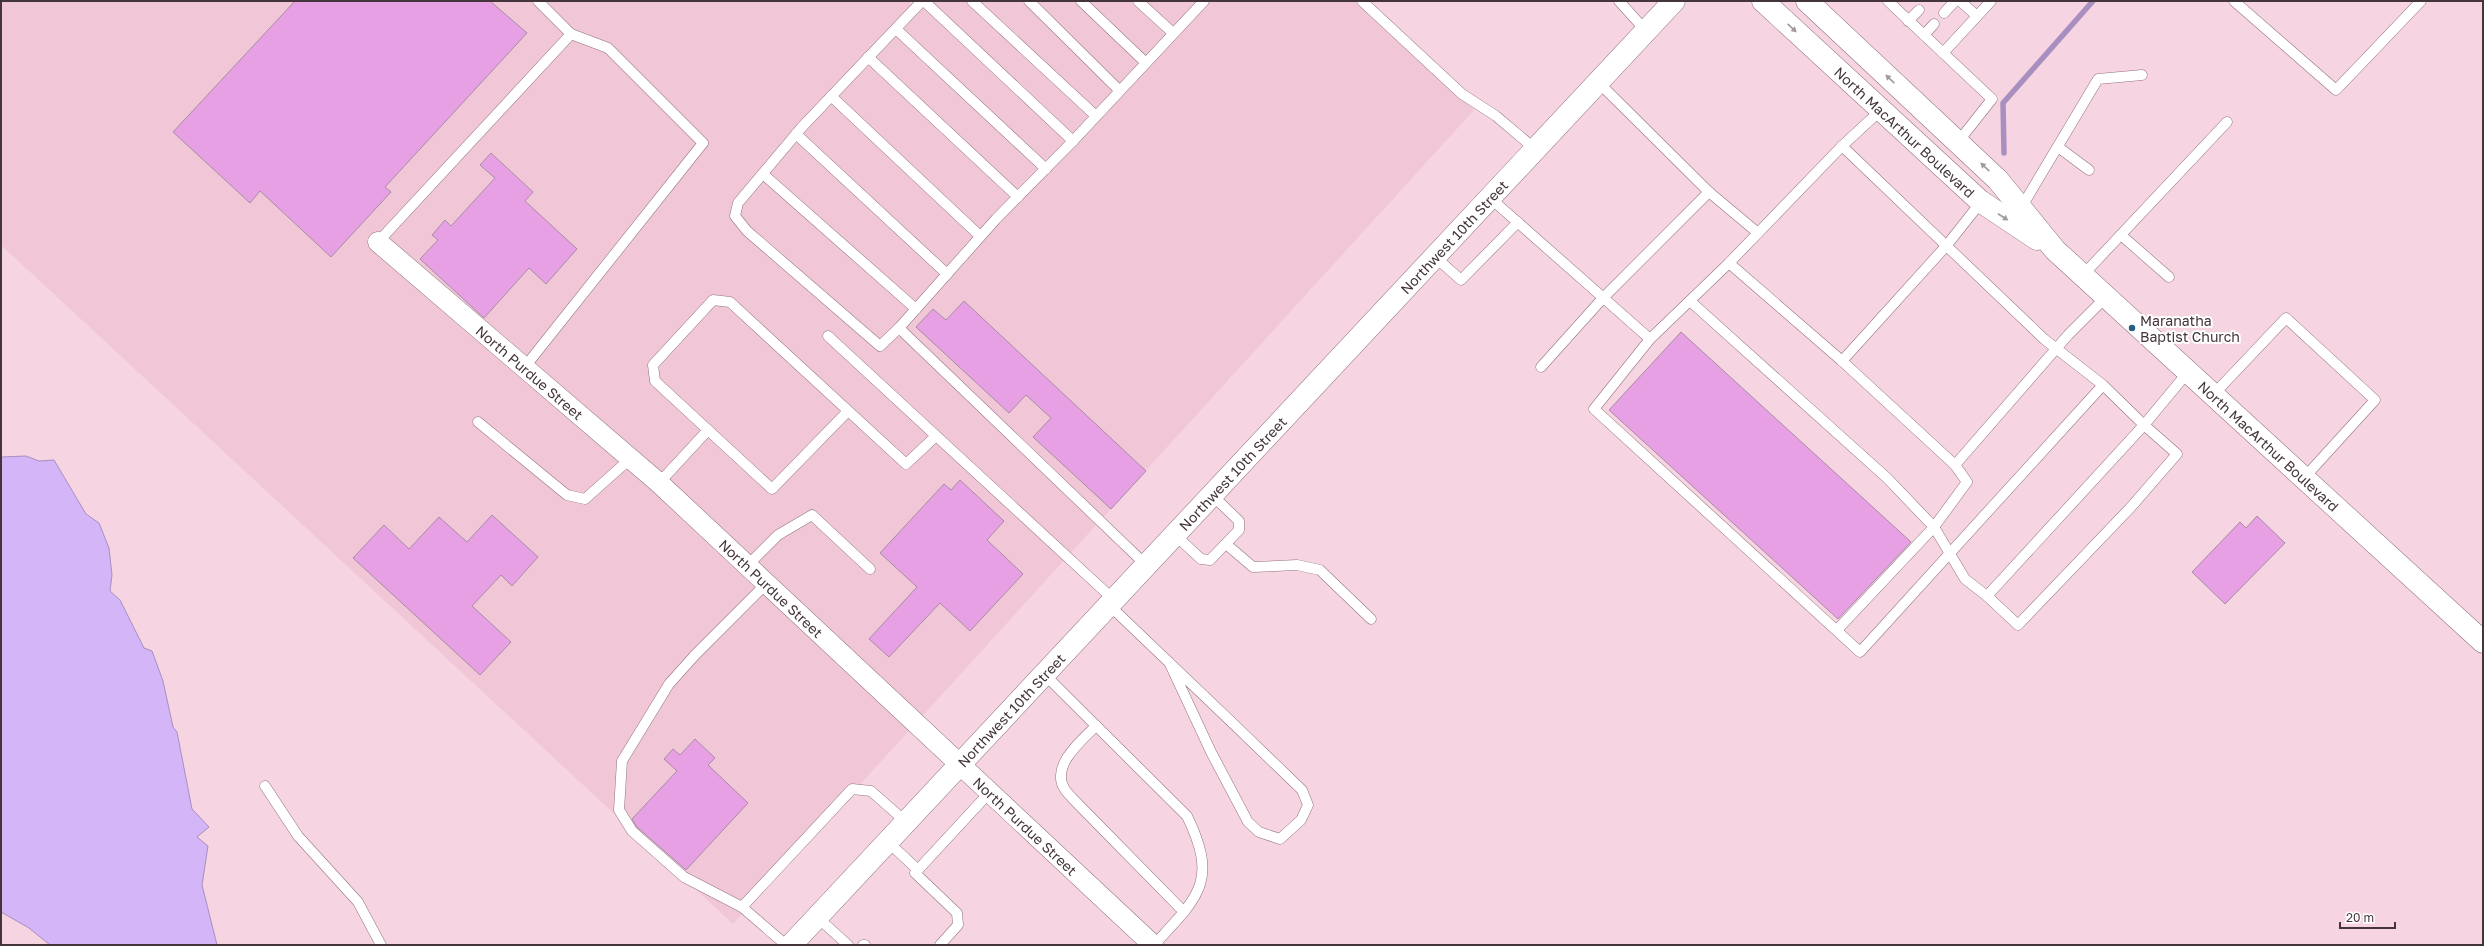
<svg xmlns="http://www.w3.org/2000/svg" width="2484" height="946" viewBox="0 0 2484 946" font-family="'Golos Text',sans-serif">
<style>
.built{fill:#f1c7d8}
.water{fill:#d3b5f8;stroke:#a88fbf}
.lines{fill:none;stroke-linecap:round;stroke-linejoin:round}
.stream{stroke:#a88fbf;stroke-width:5.5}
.building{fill:#e7a0e4;stroke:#a58da3}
.lane-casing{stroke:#91727f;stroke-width:11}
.street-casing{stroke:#91727f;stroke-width:21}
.secondary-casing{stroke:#91727f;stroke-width:23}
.lane{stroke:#fff;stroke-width:10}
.street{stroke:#fff;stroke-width:20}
.secondary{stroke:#fff;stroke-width:22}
.oneway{fill:#a19a9d}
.poi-dot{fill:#295f7b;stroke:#fff;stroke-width:1.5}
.labels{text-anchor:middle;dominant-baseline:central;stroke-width:4;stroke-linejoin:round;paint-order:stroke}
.street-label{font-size:14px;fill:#43353b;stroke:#fff}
.poi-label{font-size:14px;fill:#43353b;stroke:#fff;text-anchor:start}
</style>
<rect width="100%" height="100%" fill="#f7d4e2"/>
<polygon class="built" points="1,1 908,1 914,6 919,1 1357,1 1474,110 733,924 1,245"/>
<polygon class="water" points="26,456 39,461 54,460 86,514 99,523 109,548 112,575 110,591 120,600 144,648 152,651 163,681 173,727 177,732 192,809 209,827 197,837 208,846 202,885 217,945 50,945 29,928 1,912 1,457"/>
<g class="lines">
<polyline class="stream" points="2004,153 2003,103 2093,1"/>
</g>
<g class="building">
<polygon points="295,1 490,1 527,33 385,187 391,192 331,257 260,191 250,203 173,132"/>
<polygon points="491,153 533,192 525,201 577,249 546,284 529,268 484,318 420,259 438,240 432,235 445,220 451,226 495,178 480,165"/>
<polygon points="964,301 1146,471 1111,509 1033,437 1051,418 1026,395 1009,413 916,327 933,309 946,320"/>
<polygon points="1681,332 1911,542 1838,619 1609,410"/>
<polygon points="960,480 1004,521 987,540 1023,574 970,631 940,603 889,657 869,639 917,587 880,553 944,484 951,490"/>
<polygon points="492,515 538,557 512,586 501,575 472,606 511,642 480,675 353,558 384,525 409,549 439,517 467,542"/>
<polygon points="2257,516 2285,543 2225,604 2192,572 2240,522 2246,528"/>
<polygon points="695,739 715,758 708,765 748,803 686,870 637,827 632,819 677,771 664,759 673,749 680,755"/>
</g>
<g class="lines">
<g class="lane-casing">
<g id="lane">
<polyline points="538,1 571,34"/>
<polyline points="922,1 802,127 738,203 735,216 747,231 880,346 899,328 996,219 1073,141 1204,1"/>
<polyline points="924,1 1073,141"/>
<polyline points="972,1 1096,116"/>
<polyline points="1029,1 1119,90"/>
<polyline points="1081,1 1145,62"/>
<polyline points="1138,1 1173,33"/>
<polyline points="1362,1 1462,94 1496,116 1535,149"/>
<polyline points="1619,1 1646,31"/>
<polyline points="1888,1 1992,99 1958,142"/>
<polyline points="1960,1 1977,16"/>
<polyline points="2234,1 2336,90 2421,1"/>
<polyline points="1944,13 1955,1"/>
<polyline points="1908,21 1919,10"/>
<polyline points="896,29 1046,169"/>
<polyline points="1924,35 1934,24"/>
<polyline points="1943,53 1991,1"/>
<polyline points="868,57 1018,197"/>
<polyline points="1598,82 1709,192"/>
<polyline points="831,96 980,236"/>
<polyline points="796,134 947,274"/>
<polyline points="1842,146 1881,110"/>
<polyline points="2058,147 2089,170"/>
<polyline points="763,174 916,309"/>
<polyline points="1489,197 1650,339"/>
<polyline points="2021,208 2098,79 2142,75"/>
<polyline points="2121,235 2169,277"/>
<polyline points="378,242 571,34 608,48 703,143 524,368"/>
<polyline points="1434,256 1461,280 1518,222"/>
<polyline points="1729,263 1842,361 1955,465 2068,335 2106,297"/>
<polyline points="2083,275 2227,122"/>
<polyline points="1690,301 1887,478 1934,527 1967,482 1955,465"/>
<polyline points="899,328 1146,565"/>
<polyline points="828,336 1114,600"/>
<polyline points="1842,361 1947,245 1981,202"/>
<polyline points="1541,367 1603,298 1709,192 1758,233"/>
<polyline points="2213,395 2286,318 2375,400 2304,478"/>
<polyline points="848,411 772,489 655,381 653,365 713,300 730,302 906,464 936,436"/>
<polyline points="478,422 567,495 585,499 631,458"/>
<polyline points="659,483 708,430"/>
<polyline points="1175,535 1201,559 1210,560 1239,530 1239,521 1212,495"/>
<polyline points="1226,544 1253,567 1297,565 1320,570 1371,619"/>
<polyline points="748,565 778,535 812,515 870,569"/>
<polyline points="767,583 695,655 669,684 622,761 619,810 632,831 684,877 742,907 786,945"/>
<polyline points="1987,596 2144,425 2103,385 2044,339 1842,146 1729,263 1650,339 1594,409 1860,652 2103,385"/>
<path d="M1109 605C1173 666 1238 728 1302 790L1308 805 1301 820 1280 839 1259 832 1248 822 1211 752 1169 662"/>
<polyline points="1837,630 1934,527 1965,579 1987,596 2018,625 2131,507 2177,454 2144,425 2188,372"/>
<path d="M1044 674 1187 816C1219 882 1198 897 1154 945"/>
<path d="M1096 726C1082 740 1051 765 1064 788 1067 793 1072 798 1076 802L1184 912"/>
<polyline points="265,786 298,836 358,902 381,945"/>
<polyline points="887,841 917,869"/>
<polyline points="742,907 852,789 871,791 906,822"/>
<polyline points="817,917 848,945"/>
<polyline points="863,945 865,945"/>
<polyline points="940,945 958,925 957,913 915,873 989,793"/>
</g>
</g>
<g class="street-casing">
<g id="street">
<path id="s1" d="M378 242 659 483 1153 945"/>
</g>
</g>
<g class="secondary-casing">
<g id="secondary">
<path id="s2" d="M1763 1 1980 201 2037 239"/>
<path id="s3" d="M1807 1 1998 180 2055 250 2483 642"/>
<path id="s4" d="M791 945 1674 1"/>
</g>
</g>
<use href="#lane" class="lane"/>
<use href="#street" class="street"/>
<use href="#secondary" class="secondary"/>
</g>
<defs><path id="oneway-solid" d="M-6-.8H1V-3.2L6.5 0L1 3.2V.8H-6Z"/></defs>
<g class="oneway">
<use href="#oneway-solid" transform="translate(1792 28) rotate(43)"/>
<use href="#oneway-solid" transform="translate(1890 79) rotate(-137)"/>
<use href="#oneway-solid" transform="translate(1985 167) rotate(-137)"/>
<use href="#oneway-solid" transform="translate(2003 217) rotate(33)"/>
</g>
<circle class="poi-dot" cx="2132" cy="328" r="4"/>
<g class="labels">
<g class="street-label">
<text stroke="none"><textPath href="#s2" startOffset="193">North MacArthur Boulevard</textPath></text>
<text stroke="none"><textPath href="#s4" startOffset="970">Northwest 10th Street</textPath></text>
<text stroke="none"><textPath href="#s1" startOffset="200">North Purdue Street</textPath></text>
<text stroke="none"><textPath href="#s3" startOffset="642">North MacArthur Boulevard</textPath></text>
<text stroke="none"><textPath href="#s4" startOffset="646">Northwest 10th Street</textPath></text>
<text stroke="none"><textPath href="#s1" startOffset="524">North Purdue Street</textPath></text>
<text stroke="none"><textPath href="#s4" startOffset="322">Northwest 10th Street</textPath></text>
<text stroke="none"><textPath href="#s1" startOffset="872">North Purdue Street</textPath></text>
</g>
<g class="poi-label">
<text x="2140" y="320">Maranatha<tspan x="2140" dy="16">Baptist Church</tspan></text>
</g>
</g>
<rect width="2484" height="946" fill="none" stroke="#43353b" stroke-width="4"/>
<path d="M2340 922v6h55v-6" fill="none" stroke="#43353b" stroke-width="2"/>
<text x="2346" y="922" font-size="12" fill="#43353b" stroke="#ffffff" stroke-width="3" paint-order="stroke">20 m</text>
</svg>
